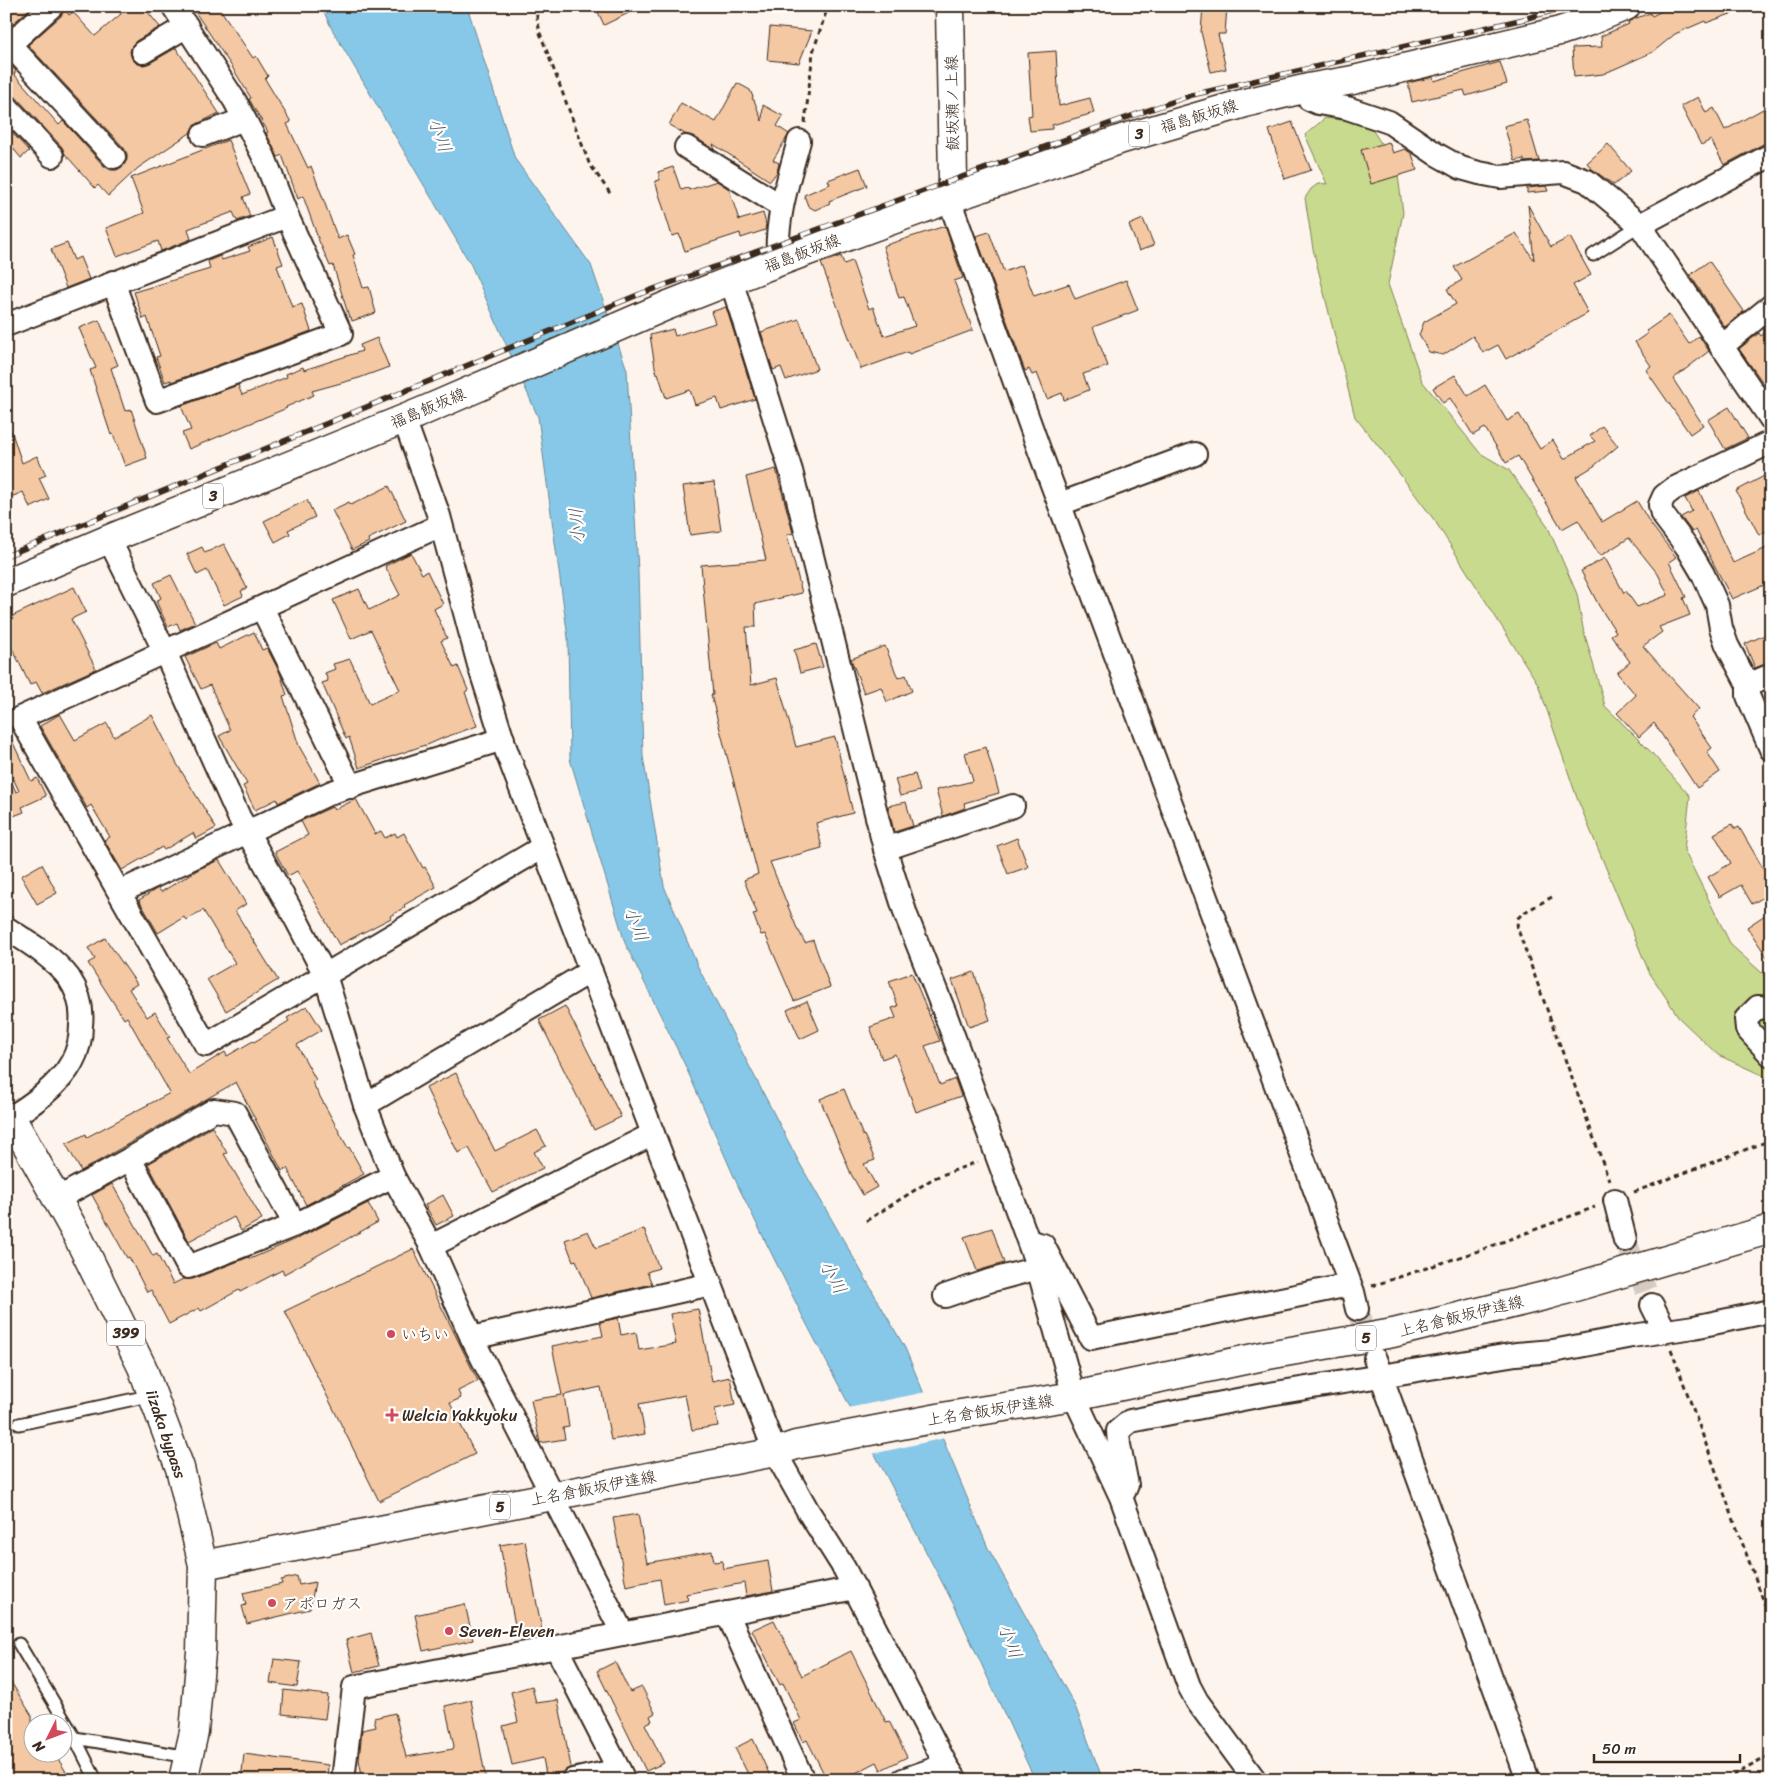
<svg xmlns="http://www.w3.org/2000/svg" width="1777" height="1786" viewBox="0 0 1777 1786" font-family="Sriracha,'Klee One',sans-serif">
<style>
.green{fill:#c7da8e;stroke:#818256}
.water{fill:#87c8e8;stroke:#698997}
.pier{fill:#fdf4ed}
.building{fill:#f4c8a3;stroke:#3b2a1e}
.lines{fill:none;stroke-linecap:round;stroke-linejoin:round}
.street-tunnel{stroke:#d6ccc4;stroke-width:22;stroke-dasharray:22 11;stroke-linecap:butt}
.lane-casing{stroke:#3b2a1e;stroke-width:15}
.street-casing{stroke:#3b2a1e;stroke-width:26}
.secondary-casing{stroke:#3b2a1e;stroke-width:31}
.primary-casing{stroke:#3b2a1e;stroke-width:31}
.highway-casing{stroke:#3b2a1e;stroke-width:31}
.path{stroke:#3b2a1e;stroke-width:3;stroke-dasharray:5 4;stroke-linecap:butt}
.lane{stroke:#fff;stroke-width:11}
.street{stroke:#fff;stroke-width:22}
.secondary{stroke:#fff;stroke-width:28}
.primary{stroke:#fff;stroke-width:28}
.highway{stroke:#fff;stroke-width:28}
.rail-casing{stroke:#3b2a1e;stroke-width:5.5}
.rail{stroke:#fff;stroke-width:4;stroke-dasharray:11;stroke-linecap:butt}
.poi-dot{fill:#d1495b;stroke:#fff;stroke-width:2}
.labels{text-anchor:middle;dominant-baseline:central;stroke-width:4.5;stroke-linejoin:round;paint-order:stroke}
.shield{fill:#fff;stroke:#766a62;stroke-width:1}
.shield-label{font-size:15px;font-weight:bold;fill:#3b2a1e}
.street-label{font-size:16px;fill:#3b2a1e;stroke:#fff}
.poi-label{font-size:16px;fill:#3b2a1e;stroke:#fff;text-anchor:start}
.water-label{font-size:18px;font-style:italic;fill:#52595b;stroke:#fff}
</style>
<rect width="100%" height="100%" fill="#fdf4ed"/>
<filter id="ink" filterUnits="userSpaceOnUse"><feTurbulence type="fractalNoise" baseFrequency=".02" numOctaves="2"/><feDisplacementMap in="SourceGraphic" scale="10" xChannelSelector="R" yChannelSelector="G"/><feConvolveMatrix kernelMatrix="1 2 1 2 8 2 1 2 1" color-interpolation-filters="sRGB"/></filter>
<g filter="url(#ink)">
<polygon class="green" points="1325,118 1368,123 1397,168 1403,213 1388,284 1422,381 1480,453 1509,470 1547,525 1577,594 1583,628 1605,706 1651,752 1690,796 1684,850 1731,945 1771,981 1771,1080 1766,1077 1718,1055 1680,1019 1649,972 1577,798 1538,684 1435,521 1384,453 1355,417 1313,249 1305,198 1311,189 1319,183 1327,184 1305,135"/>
<polygon class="water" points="321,6 467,6 515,159 591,265 627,370 638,571 643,756 664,886 698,967 800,1164 905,1348 988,1548 1075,1706 1103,1780 1035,1780 955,1607 803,1317 739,1188 684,1063 625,943 570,759 568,638 538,417 471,265 332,29"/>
<polygon class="pier" points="926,1392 945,1438 872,1454 848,1408"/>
<g class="building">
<polygon points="6,6 29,6 30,8 6,30"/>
<polygon points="115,6 143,6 160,27 136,41 132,45 130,52 132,59 137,64 144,65 150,63 176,48 219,113 193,126 190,133 138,168 108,196 98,185 95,188 65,154 62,147 16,97 6,93 6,61 16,71 14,74 59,125 63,121 104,166 111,170 117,170 123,166 127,160 127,154 124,148 28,45 61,16 65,9 69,15 73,12 95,36 121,14"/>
<polygon points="191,6 218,6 253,58 256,56 268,76 265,79 291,122 287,124 308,168 311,166 338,239 347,235 355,254 353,255 363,288 369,287 376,313 352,321 351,317 349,317 333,265 330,266 319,241 303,196 298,199 282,155 278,157 266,133 268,132 249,99 251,98 232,67"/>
<polygon points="609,6 643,6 604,25 598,12"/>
<polygon points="1203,6 1227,6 1225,34 1218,34 1226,69 1211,72 1201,32"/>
<polygon points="1672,6 1747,8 1706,23 1705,21 1675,34 1653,52 1603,74 1574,77 1572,48 1602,47 1601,36 1629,24 1628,22 1634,19 1650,13 1652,16"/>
<polygon points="770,27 812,31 799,63 767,60"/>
<polygon points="1056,51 1059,106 1090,98 1094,113 1052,125 1052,129 1030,131 1028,116 1032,115 1028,53"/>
<polygon points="1500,62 1507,84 1466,96 1464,90 1412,102 1408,83 1433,77 1434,81"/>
<polygon points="737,83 750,90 753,97 752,99 754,100 762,121 763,105 783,116 777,126 789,134 773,160 779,163 777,172 770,181 713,144 715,150 693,136 685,134 669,125 681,103 716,122"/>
<polygon points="1698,97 1706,113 1714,108 1725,130 1763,109 1771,123 1771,142 1765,143 1724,165 1711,140 1701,145 1681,106"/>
<polygon points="1527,120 1539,161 1524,162 1524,159 1515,161 1504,126"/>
<polygon points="1292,122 1311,170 1285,179 1269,130"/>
<polygon points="6,126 29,151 21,158 6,140"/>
<polygon points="228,140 250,194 243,197 250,216 237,221 233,212 188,229 191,239 161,251 158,241 117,256 106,228 144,213 131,178"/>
<polygon points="1389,142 1393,153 1405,149 1412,154 1417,170 1371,184 1361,150"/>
<polygon points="1608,144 1631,171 1614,185 1592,169 1587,163"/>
<polygon points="673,167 681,190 688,188 689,190 717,181 729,189 739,220 763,213 766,224 765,230 741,238 740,233 685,251 679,234 672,236 655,181 660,180 658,172"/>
<polygon points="860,168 867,186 829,201 830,203 815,210 808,206 804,195 830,184 828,180"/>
<polygon points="1546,186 1548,191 1527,193 1527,188"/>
<polygon points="1528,205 1551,247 1570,237 1591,275 1573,285 1588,313 1506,359 1498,345 1483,353 1473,336 1443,355 1429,352 1419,335 1424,322 1456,304 1447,289 1462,280 1454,267 1516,233 1534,260"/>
<polygon points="1143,219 1154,245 1139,251 1129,225"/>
<polygon points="945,226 963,278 954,281 973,330 909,354 908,352 861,369 821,263 841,256 844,264 852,261 869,309 873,307 884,336 915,326 904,297 899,298 883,246"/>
<polygon points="989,232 1004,272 1022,265 1034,296 1069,284 1075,299 1126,280 1138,310 1093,327 1108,366 1083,374 1089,390 1064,400 1062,393 1047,399 1037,373 1032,375 1029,369 1025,371 976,236"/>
<polygon points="273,237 283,264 277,266 292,307 302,304 311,331 171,382 171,380 165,382 156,357 160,356 147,317 143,319 134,292 210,269 208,261 220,256 222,260 250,251 248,247"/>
<polygon points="67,243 74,260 80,257 89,279 66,288 51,249"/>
<polygon points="1709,261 1744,311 1725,327 1690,275"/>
<polygon points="726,307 755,399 721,410 717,398 695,405 690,390 666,398 658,373 656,373 650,335 673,329 675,336 715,323 711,312"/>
<polygon points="1669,315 1689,344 1699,336 1709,351 1673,379 1703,425 1690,434 1646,370 1651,366 1635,342 1648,333 1646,331"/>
<polygon points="799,319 817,369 786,380 781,367 773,370 761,332"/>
<polygon points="99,320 118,365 111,368 125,411 131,409 147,458 125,466 113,434 111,435 105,417 90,370 96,368 79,328"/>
<polygon points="1771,328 1771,394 1739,349 1759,333 1761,336"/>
<polygon points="377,338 389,367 359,378 312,391 314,395 286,407 287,408 189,449 182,433 191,430 181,406 238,385 242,395 287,377 286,374 303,367 304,370 362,351 360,345"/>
<polygon points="1455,375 1468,396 1485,385 1507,421 1519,414 1540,449 1553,440 1564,459 1595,441 1590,436 1602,426 1618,446 1594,466 1576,477 1602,522 1637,501 1650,523 1676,557 1669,562 1686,597 1683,598 1690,615 1659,627 1662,632 1643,646 1699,709 1690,717 1712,748 1707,752 1720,772 1697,788 1654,723 1639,737 1617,713 1636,695 1617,673 1630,662 1611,635 1616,632 1599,606 1581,571 1605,558 1624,593 1626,591 1637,607 1668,595 1658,574 1629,538 1600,556 1578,520 1562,529 1518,456 1506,463 1485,428 1473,435 1450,398 1443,403 1433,388"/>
<polygon points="1729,407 1748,438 1725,449 1708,420"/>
<polygon points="9,424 22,463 37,456 46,475 39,478 49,499 30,508 23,492 6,499 6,425"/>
<polygon points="776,469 793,533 787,535 802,593 755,604 756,627 746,627 751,685 777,678 796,747 835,737 853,813 816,823 822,848 770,862 798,931 799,931 805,943 813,940 830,987 794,1001 765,934 761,935 753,914 757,913 744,880 758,874 711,695 713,695 701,565 766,560 746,477"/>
<polygon points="1766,475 1771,484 1771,529 1759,535 1736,491"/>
<polygon points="714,482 721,531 690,535 683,486"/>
<polygon points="389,486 406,521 368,539 369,542 352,550 332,510 349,502 351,505"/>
<polygon points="1699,491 1733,563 1771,546 1771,582 1732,599 1696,530 1692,532 1681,517 1692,511 1685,498"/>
<polygon points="307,500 315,517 288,530 290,534 275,542 264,521"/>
<polygon points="224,544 247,588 241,591 243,596 224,605 207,570 197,575 187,554 202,547 205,553"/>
<polygon points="411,553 422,574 427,571 443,604 434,609 447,638 441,641 454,668 458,666 468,690 465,692 477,726 443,738 425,746 425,745 359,768 349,737 346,739 322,683 328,681 325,673 335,669 333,664 350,659 370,704 400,690 371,630 351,639 333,600 359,589 369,610 400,595 385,566"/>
<polygon points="171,575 195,623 180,630 177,623 168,627 156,601 161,598 154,583"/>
<polygon points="74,587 86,612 71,619 96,669 42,693 36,682 30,685 15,654 6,635 6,619"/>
<polygon points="254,632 262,650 267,648 280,673 287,695 283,696 299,746 320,783 278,803 277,799 255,810 243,786 247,784 219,736 230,730 210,685 201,689 185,657 216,643 219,649"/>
<polygon points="1771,632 1771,662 1755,668 1745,644"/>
<polygon points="816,644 823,667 800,673 794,650"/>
<polygon points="885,646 898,678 906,675 912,691 887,702 881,687 864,693 851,659"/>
<polygon points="60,714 75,740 107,723 114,737 152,715 177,764 216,828 196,839 193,833 164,850 162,847 122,870 104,840 110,837 91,805 87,808 40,726"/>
<polygon points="6,728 31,781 37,778 46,796 22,807 24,812 6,819 6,770 16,792 19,791 6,763"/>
<polygon points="986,747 999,793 964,803 965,808 943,816 936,790 973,781 965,753"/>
<polygon points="915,774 920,791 900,796 895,779"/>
<polygon points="356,799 375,834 381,831 385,838 395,833 397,837 404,833 423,868 425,867 436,887 404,905 405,907 390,916 391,918 339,945 325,920 326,920 297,871 288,876 275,852 308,835 301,821 332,807 334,810"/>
<polygon points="906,802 913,826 894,832 888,806"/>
<polygon points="1732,824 1735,829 1739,827 1771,882 1771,893 1752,904 1741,885 1720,897 1708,877 1731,863 1714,834"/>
<polygon points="1017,838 1028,867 1008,874 997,846"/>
<polygon points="219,860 246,904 235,911 278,980 226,1011 207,979 235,963 203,910 186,920 184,917 158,933 139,900 158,888 161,892 199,869"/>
<polygon points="42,864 57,893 37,904 21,876"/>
<polygon points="1771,911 1771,963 1747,927"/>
<polygon points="105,938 137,984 129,989 147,1017 155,1012 170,1037 167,1038 189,1074 225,1052 227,1056 253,1041 254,1042 289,1021 287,1018 307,1006 322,1030 297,1045 316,1080 312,1082 348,1148 349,1147 364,1174 306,1205 287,1168 282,1171 236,1082 81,1171 66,1144 86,1134 87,1137 170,1093 127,1017 124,1019 88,963 95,959 88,948"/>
<polygon points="974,972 990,1020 969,1027 952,980"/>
<polygon points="912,973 940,1041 925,1046 940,1085 955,1079 961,1096 916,1112 895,1054 882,1059 870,1027 896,1018 892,1008 898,1006 889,981"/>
<polygon points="807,1001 819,1030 800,1039 787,1010"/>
<polygon points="565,1006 621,1117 594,1130 539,1020"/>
<polygon points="456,1073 495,1151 537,1130 546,1146 534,1152 543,1168 493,1192 469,1148 458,1153 426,1088"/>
<polygon points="844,1089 863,1136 864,1135 875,1160 864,1164 877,1187 863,1195 851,1174 820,1099"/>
<polygon points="212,1127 227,1153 224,1154 262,1219 241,1231 234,1217 189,1241 148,1164"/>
<polygon points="112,1184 153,1256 157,1254 173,1284 183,1279 193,1279 249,1257 250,1259 301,1237 368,1203 378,1222 284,1274 282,1270 240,1292 239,1290 201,1311 199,1308 169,1324 151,1290 147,1292 129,1257 127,1258 92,1195"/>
<polygon points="443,1195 454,1216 436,1225 425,1205"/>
<polygon points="992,1228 1004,1263 977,1271 964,1237"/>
<polygon points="644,1229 659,1268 647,1272 652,1284 591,1298 576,1260 573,1261 565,1240 588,1231 596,1248"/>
<polygon points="413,1249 478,1381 458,1391 461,1398 450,1403 475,1454 379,1501 285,1311"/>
<polygon points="698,1309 712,1381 730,1377 735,1405 715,1409 718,1426 692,1430 685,1395 639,1404 645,1434 611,1440 601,1387 564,1395 569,1427 563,1428 565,1439 540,1443 531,1400 562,1395 552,1346 603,1336 600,1322 618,1318 621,1335 636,1332 639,1350 676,1344 670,1314"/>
<polygon points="638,1514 647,1563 712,1551 714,1562 722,1561 723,1569 768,1561 773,1591 746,1596 744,1583 686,1594 688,1600 664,1605 660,1579 626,1586 613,1518"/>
<polygon points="525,1541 542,1631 517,1636 500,1545"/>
<polygon points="297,1576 299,1585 315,1582 310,1609 247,1624 242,1606 246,1605 243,1593 282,1584 281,1580"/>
<polygon points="465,1604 473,1640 423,1651 415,1615"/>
<polygon points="774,1620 802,1676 851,1651 886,1722 889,1721 907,1757 881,1770 877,1762 842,1780 827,1780 807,1740 803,1742 794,1723 801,1720 783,1683 780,1685 752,1630"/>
<polygon points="371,1633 379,1666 354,1672 346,1640"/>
<polygon points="274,1659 301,1662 297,1687 270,1683"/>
<polygon points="615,1662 630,1692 642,1687 655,1713 650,1716 652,1721 645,1724 664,1763 646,1771 597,1671"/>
<polygon points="6,1674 32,1716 32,1754 55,1754 71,1780 6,1780"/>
<polygon points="532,1686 536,1703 558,1700 571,1767 563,1772 546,1775 543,1758 512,1765 503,1726 518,1722 511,1692"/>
<polygon points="284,1690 328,1695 325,1719 282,1714"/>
<polygon points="471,1700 486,1780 363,1780 359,1760 362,1730 376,1727 374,1718 395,1713 406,1757 453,1749 454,1746 445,1706"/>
<polygon points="753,1739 765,1765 772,1780 751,1780 735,1748"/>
<polygon points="244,1754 328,1765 327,1780 241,1780"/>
</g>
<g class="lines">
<g class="street-tunnel">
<polyline points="1625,1240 1652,1305"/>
<polyline points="1357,1309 1373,1354"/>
</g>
<g class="lane-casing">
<g id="lane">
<polyline points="1593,255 1640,225"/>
<polyline points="19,1424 153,1395"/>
<polyline points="19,1644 75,1738 96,1780"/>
<polyline points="75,1738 189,1757"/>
</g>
</g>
<g class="street-casing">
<g id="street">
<polyline points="10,45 114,157"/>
<polyline points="6,48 52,6"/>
<polyline points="143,52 187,26"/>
<polyline points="1308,88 1309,99 1318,103 1347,108 1389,122 1436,154 1461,168 1479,173 1500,177 1563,172 1587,181 1640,225 1771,419"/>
<polyline points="6,106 52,156"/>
<polyline points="203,135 244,119"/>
<polyline points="686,147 781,206"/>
<polyline points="949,199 1040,452 1353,1292 1357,1309"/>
<polyline points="1640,225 1771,155"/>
<path d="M778 262C775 220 788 181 799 141"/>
<polyline points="731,280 791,471 885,849 906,915 946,1016 1038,1268 1074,1396 1121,1497 1189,1686 1197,1701 1255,1780"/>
<polyline points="113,282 157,401 341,334 287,216 264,157 235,101 173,6"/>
<polyline points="6,325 287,216"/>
<polyline points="1721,347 1771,306"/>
<polyline points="404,419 439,516 479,665 506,750 775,1452 808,1511 844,1568 946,1765 956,1780"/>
<polyline points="1060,504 1195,454"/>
<polyline points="441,525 20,718 206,1045 543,847"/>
<polyline points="109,539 165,652 239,817 298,923 325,975 365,1105 393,1176 431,1246 472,1338 623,1634"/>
<polyline points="262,608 351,787"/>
<polyline points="1771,675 1748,685 1748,696 1771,749"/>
<polyline points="1748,685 1727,645 1721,628 1717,605 1703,574 1687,547 1662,514 1660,505 1664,496 1673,489 1771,442"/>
<polyline points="885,849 1013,806"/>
<polyline points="120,892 332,792 503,739"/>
<path d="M6 928C28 942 53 957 69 978 79 993 83 1008 81 1025 81 1038 78 1051 72 1062 60 1085 28 1108 6 1120"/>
<polyline points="1771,1008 1758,1007 1746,1019 1747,1029 1771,1055"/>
<polyline points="365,1105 591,971"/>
<polyline points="57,1199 130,1159"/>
<polyline points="1615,1200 1625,1240"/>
<polyline points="295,1225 235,1113 214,1110 130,1159 188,1267 295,1225 393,1176"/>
<polyline points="1035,1243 1043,1245 1091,1338 1349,1285"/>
<polyline points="431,1246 653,1134"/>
<polyline points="945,1296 989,1281 1038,1268"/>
<polyline points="1652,1305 1665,1331"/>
<polyline points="472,1338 711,1284"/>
<polyline points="1375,1359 1528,1780"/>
<polyline points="1124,1492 1127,1485 1119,1445 1118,1431 1130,1421 1263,1395 1381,1376 1516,1354 1553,1351 1632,1336 1694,1327 1771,1311"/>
<polyline points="727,1613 803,1780"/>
<polyline points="556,1647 624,1780"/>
<polyline points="343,1780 354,1687 855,1588"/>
<polyline points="573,1780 619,1770"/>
<polyline points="903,1780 946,1765"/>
</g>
</g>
<g class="secondary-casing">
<polyline id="secondary" points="949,199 953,181 950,6"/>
</g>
<g class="primary-casing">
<g id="primary">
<polyline points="6,583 109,539 421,412 666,306 778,262 949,199 1122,139 1245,103 1308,88 1353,80 1560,31 1587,22 1626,6"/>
<polyline points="203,1565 775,1452 796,1445 954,1415 1074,1396 1268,1355 1393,1333 1548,1295 1771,1229"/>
</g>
</g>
<g class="highway-casing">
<polyline id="highway" points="11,1117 77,1235 142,1367 180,1468 203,1565 201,1652 194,1732 183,1780"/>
</g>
<g class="path">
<polyline points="535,6 540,33 589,163 612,196"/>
<polyline points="805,123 813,52 828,6"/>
<polyline points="1552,897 1523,913 1518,918 1517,927 1609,1180"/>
<polyline points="1634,1192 1771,1140"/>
<polyline points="866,1221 934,1178 977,1162"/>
<polyline points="1372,1286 1481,1250 1595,1207"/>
<polyline points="1671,1349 1771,1621"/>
<polyline points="1725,1780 1771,1755"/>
</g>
<use href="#lane" class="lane"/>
<use href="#street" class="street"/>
<use href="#secondary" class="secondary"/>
<use href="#primary" class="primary"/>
<use href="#highway" class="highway"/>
<g class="rail-casing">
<polyline id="rail" points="6,556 640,294 1094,129 1192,95 1524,19 1568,6"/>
</g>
<use href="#rail" class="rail"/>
</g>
</g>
<g class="poi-dot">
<circle cx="391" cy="1334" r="5"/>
<path d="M389.5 1407.5h5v5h5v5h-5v5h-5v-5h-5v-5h5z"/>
<circle cx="272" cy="1603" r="5"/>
<circle cx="449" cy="1631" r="5"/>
</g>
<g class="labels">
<g class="shield">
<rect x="1129" y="121.5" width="20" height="25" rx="4"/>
<rect x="203" y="483.5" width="20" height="25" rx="4"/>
<rect x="107" y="1320.5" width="38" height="25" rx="4"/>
<rect x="1356" y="1325.5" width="20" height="25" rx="4"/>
<rect x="490" y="1494.5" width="20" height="25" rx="4"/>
</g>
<g class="shield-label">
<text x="1139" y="134">3</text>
<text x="213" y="496">3</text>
<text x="126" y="1333">399</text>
<text x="1366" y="1338">5</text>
<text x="500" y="1507">5</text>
</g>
<g class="street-label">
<text transform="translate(952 103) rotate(-91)">飯坂瀬ノ上線</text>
<text transform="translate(1199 116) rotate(-17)">福島飯坂線</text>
<text transform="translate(802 253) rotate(-21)">福島飯坂線</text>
<text transform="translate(428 408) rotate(-23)">福島飯坂線</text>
<text transform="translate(1461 1316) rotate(-14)">上名倉飯坂伊達線</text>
<text transform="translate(990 1410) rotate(-9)">上名倉飯坂伊達線</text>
<text transform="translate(166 1434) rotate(71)">iizaka bypass</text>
<text transform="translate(593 1488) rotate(-11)">上名倉飯坂伊達線</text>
</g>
<g class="poi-label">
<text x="401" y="1334">いちい</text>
<text x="402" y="1415">Welcia Yakkyoku</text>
<text x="282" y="1603">アポロガス</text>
<text x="459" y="1631">Seven-Eleven</text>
</g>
<g class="water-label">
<text transform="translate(440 135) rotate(70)">小川</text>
<text transform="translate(577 526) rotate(-94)">小川</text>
<text transform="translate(636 924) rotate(69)">小川</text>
<text transform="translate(833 1277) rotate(62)">小川</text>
<text transform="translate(1010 1641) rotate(69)">小川</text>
</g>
</g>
<rect width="1777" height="1786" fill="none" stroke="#fff" stroke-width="25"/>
<rect x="12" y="12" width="1752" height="1761" fill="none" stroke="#3b2a1e" stroke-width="2" filter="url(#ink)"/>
<g transform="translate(48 1738) rotate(228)"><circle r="24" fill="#ffffff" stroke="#b1aaa5"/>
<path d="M0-4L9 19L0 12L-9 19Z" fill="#d1495b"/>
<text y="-8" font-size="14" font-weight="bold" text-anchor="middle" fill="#3b2a1e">N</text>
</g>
<path d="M1594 1754v8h146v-8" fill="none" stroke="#3b2a1e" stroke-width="2.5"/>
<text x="1602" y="1754" font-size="15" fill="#3b2a1e" stroke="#ffffff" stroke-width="4" paint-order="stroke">50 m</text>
</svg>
